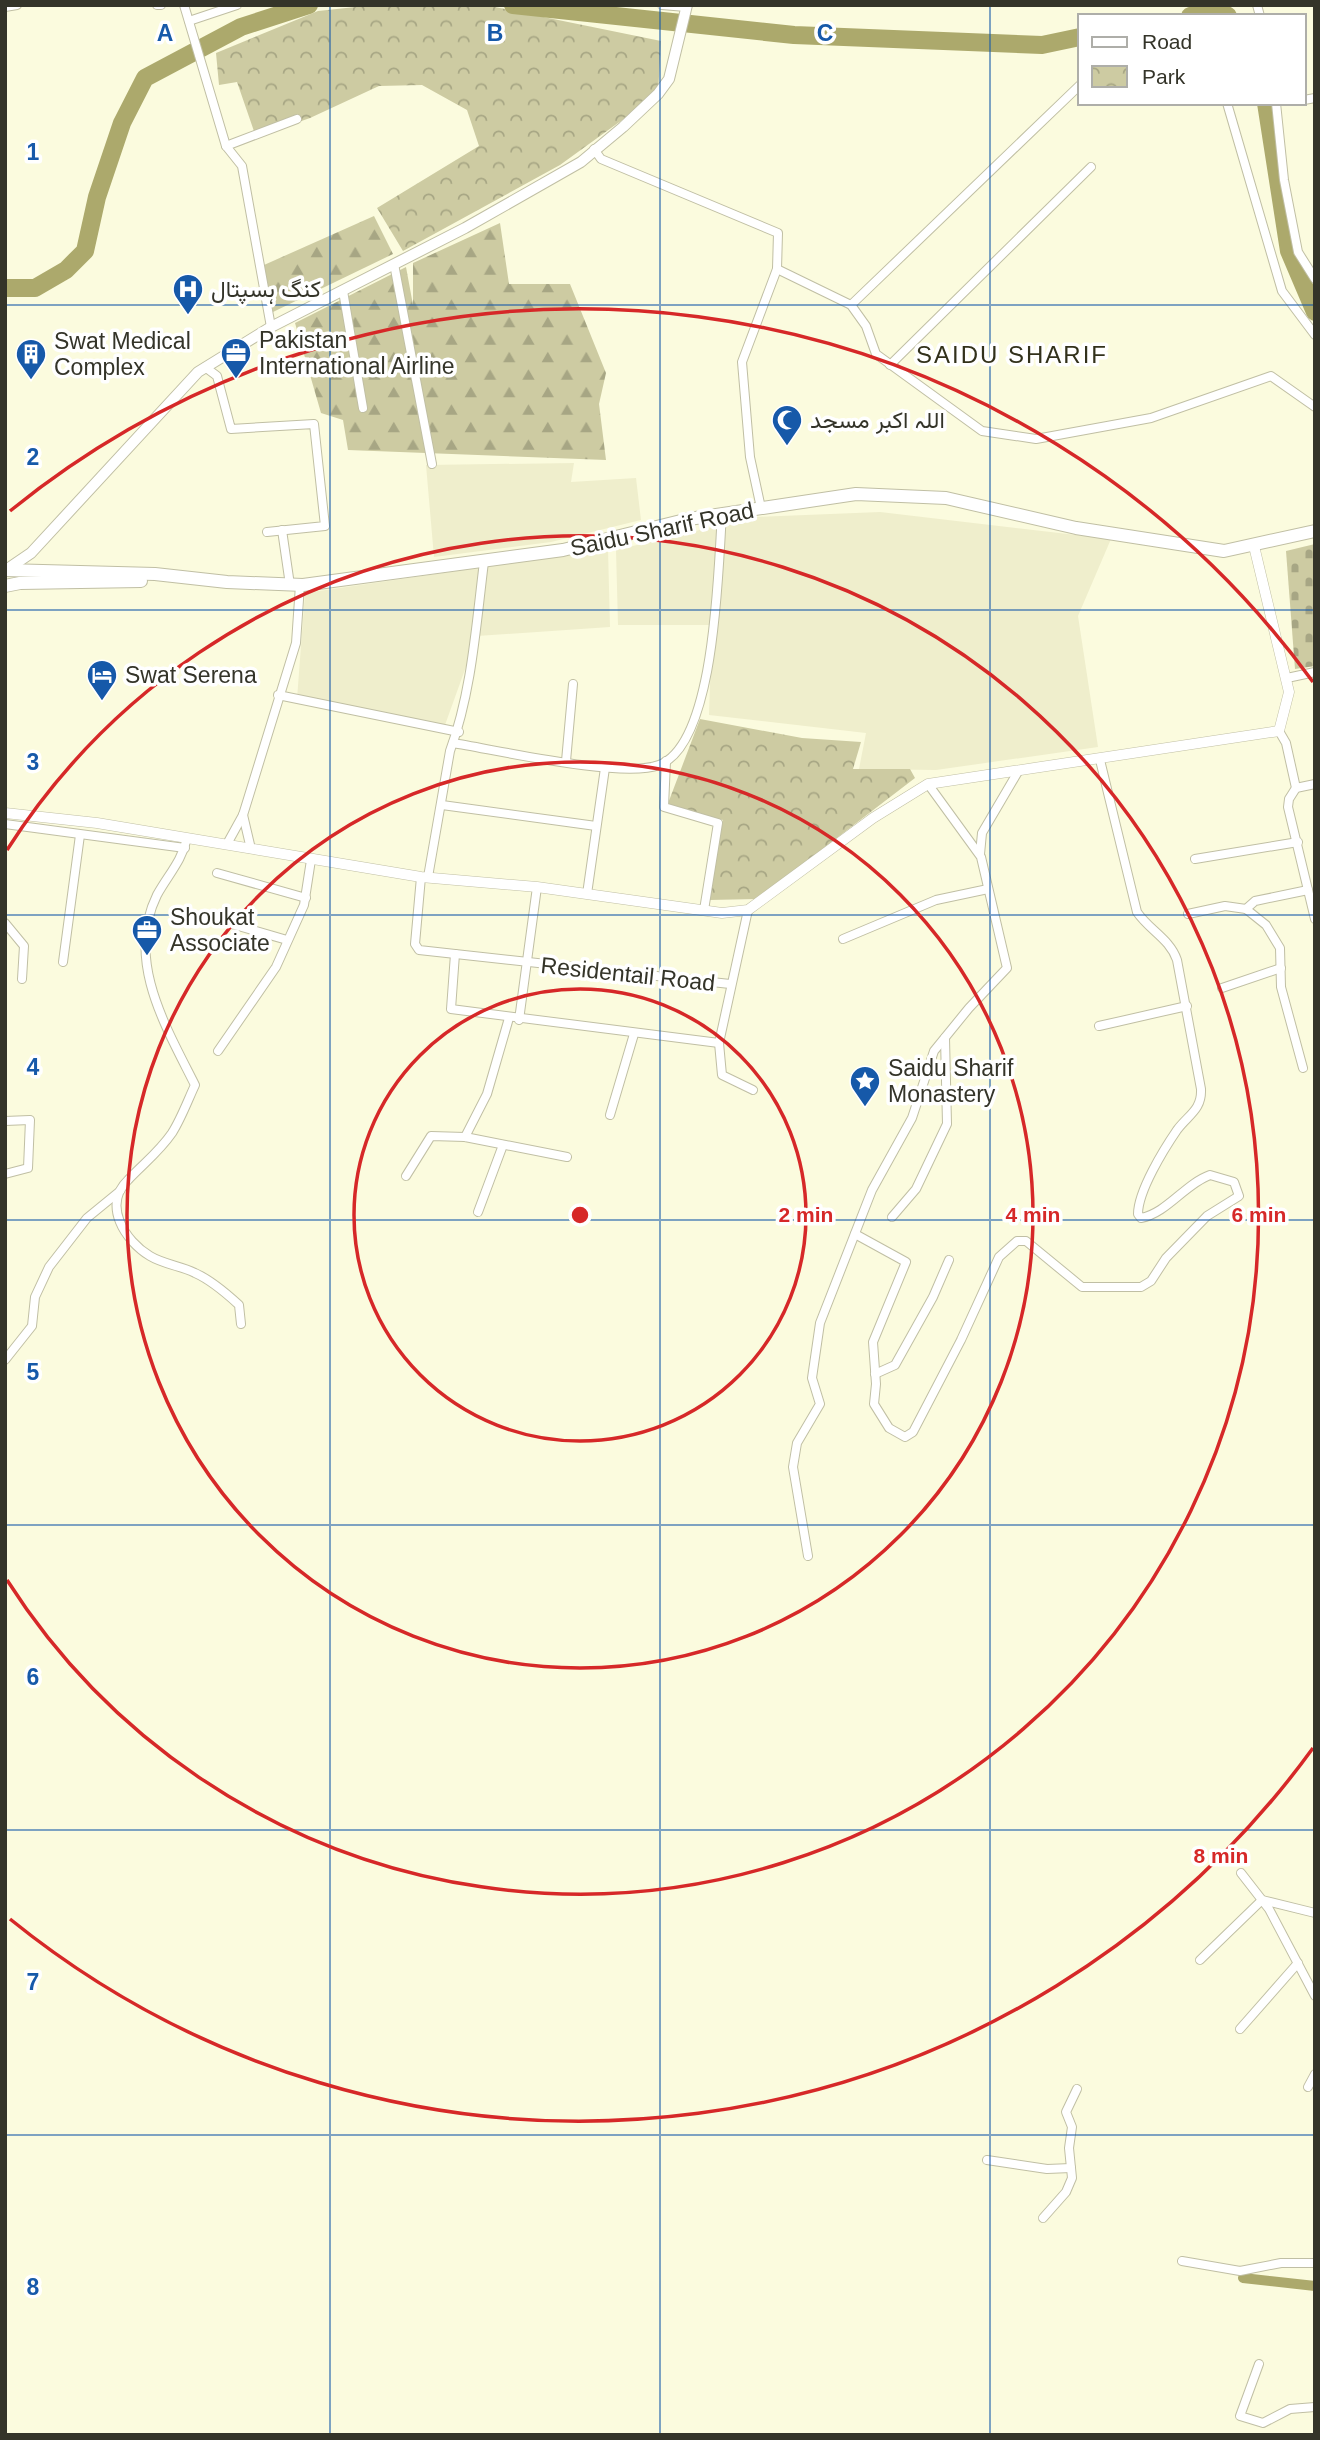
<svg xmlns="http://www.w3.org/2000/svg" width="1320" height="2440" viewBox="0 0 1320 2440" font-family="Arial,Vazirmatn,sans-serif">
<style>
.built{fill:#efeecc}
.forest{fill:url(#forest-firs)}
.cemetery{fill:url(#cemetery-stones)}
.park{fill:url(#park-crowns)}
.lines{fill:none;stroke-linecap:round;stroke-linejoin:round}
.canal{stroke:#aca96c;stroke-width:10}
.river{stroke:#aca96c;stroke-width:18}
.minor-casing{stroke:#c0bfa4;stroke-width:10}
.tertiary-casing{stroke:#c0bfa4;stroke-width:11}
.secondary-casing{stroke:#c0bfa4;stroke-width:12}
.primary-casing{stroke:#c0bfa4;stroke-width:14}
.minor{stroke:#fff;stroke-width:8}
.tertiary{stroke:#fff;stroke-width:10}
.secondary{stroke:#fff;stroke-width:10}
.primary{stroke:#fff;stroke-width:12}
.grid{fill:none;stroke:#1659a9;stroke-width:2;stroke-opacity:0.55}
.ring{fill:none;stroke:#d62828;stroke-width:3.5}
.labels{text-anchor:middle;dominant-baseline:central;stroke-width:7;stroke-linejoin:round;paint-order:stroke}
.poi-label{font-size:23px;fill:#343429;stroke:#fff;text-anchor:start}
.street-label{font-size:23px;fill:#343429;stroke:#fff}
.neighbourhood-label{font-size:24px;letter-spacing:2px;fill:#32311b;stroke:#fff}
.grid-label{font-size:23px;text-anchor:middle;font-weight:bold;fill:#1659a9;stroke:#fff;stroke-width:7;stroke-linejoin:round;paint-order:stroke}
.centre{fill:#d62828;stroke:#fff;stroke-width:3.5}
.ring-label{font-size:21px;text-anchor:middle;font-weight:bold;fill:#d62828;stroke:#fff;stroke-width:7;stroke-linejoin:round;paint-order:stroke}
</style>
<defs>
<pattern id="forest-firs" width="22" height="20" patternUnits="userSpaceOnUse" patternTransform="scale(1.75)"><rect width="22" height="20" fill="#cdcba2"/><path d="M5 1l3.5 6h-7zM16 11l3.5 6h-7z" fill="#a7a684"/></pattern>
<pattern id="cemetery-stones" width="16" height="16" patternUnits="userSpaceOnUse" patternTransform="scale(1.75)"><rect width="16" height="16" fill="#cdcba2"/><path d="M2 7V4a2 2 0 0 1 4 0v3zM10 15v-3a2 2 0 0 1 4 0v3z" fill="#a7a684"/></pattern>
<pattern id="park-crowns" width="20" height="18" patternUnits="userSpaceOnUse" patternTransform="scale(1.75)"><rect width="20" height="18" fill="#cdcba2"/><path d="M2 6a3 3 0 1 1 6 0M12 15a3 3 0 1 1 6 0" fill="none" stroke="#a7a684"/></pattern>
</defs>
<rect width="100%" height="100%" fill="#fbfbde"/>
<g class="built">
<polygon points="574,463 571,482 636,478 641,520 551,542 434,557 426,465"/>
<polygon points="880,512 1111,539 1078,616 1098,747 936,770 859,769 866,733 709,715 712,625 618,625 616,550 754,517"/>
<polygon points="608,549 610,627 477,636 445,725 297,699 305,593"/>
</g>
<g class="forest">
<polygon points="374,216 393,254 273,312 264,265"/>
<polygon points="500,223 509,284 570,284 606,373 599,404 606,460 348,450 343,420 321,413 295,323 406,267 413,305 413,263"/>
</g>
<polygon class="cemetery" points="1315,544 1315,666 1295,669 1286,551"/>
<g class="park">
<polygon points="374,5 485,5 661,41 658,94 560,165 403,251 377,208 479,146 467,110 422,85 379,86 310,118 256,137 237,82 219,85 216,53 318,11"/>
<polygon points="700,719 802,738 861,742 853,769 910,769 915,778 757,899 709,900 723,820 667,806"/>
</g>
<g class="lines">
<polyline class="canal" points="1243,2278 1315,2286"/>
<g class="river">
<polyline points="513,5 794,35 1042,45 1080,37"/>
<polyline points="1190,16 1217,10 1228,16"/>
<polyline points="1266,103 1289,251 1315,312"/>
<polyline points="5,288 35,288 66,270 85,251 97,197 122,123 145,78 241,27 309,5"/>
</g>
<g class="minor-casing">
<g id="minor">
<polyline points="157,5 161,5"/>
<polyline points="184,5 226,146 242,166 271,327"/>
<polyline points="662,5 686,7"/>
<polyline points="1257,5 1260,16"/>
<polyline points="5,7 17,5"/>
<polyline points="189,21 237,5"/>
<polyline points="1304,100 1315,98"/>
<polyline points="1227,103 1282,291 1315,335"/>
<polyline points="1276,103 1284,180 1298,252 1315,279"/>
<polyline points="226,146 297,119"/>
<polyline points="594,149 601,159 778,233 777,269 742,362 750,457 761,508"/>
<polyline points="394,264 432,464"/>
<polyline points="777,269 851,305 866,326 876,354 982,431 1036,439 1151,418 1271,376 1315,407"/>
<polyline points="343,291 363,408"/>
<polyline points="851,305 1080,85"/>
<polyline points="890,365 1091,167"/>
<polyline points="205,367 217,376 231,429 314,424 325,526 267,532"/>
<polyline points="282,530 290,585"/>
<polyline points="1287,678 1315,672"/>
<polyline points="278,695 459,732"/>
<polyline points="1279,731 1286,743 1296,788"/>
<path d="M453 743C497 750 623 779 659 765 716 744 718 568 722 514"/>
<polyline points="566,761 573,684"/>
<polyline points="666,761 664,807 718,823 704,910"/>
<polyline points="1315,784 1296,788 1289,799 1288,807 1315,919"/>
<polyline points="442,805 596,826"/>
<polyline points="243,815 251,849"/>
<polyline points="5,824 185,848"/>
<path d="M187 838C182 861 168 875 157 895 125 960 166 1027 195 1085 188 1100 181 1119 172 1133 159 1152 143 1164 128 1180 102 1205 125 1241 150 1256 163 1264 181 1266 195 1273 211 1280 226 1293 239 1305L241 1324"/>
<polyline points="227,844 243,815 296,643 300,585"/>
<polyline points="980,854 982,833 1019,770"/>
<polyline points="1195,859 1298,842"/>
<polyline points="217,873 306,898"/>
<polyline points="421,877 415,944 419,950 730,984"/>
<path d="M428 877 450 751C472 691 476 625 484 562"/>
<polyline points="587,894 605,768"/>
<polyline points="1246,909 1255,901 1308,890"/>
<polyline points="748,910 719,1043 722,1075 753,1090"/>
<polyline points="1188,914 1225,906 1246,909 1266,925 1280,948 1281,987 1303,1068"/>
<polyline points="204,916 287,940"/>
<polyline points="5,923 24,946 22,979"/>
<polyline points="843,939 936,900 988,889"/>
<polyline points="455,954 451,1009 719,1043"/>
<polyline points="63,962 80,835"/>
<polyline points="1222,988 1281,968"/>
<polyline points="519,1020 537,887"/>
<polyline points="1099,1026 1187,1006"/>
<polyline points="218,1051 276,967 304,905 311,860"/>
<polyline points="610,1115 634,1034"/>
<polyline points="5,1121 30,1120 28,1168 5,1174"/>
<polyline points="465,1137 487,1094 509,1018"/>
<polyline points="406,1176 431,1136 465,1137 567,1157"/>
<polyline points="478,1212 503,1145"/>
<polyline points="892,1217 916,1189 947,1124 945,1038"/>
<path d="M855 1234 906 1262 873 1342 876 1384 874 1404 889 1428 905 1437 913 1432 961 1340 999 1257 1017 1241H1026L1082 1287H1141L1151 1281 1166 1258 1207 1216 1239 1196 1234 1182 1210 1175C1185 1184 1167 1213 1141 1218L1138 1214C1138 1191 1164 1149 1177 1130 1188 1115 1202 1110 1201 1089L1177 960C1170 939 1149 930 1137 912L1100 760"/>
<polyline points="5,1360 32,1326 35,1297 49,1267 87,1218 120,1191"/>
<polyline points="875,1374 895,1365 933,1297 949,1260"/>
<polyline points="808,1556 793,1467 797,1443 820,1404 812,1378 820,1323 872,1190 912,1118 934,1051 969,1008 1007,968 981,857 928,784"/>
<polyline points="1241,1873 1269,1909 1315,1996"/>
<polyline points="1200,1960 1262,1900 1315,1913"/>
<polyline points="1240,2029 1298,1963"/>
<polyline points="1308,2087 1315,2074"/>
<polyline points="987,2160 1047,2169 1071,2168"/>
<polyline points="1043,2218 1066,2192 1072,2178 1069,2148 1072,2127 1066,2112 1077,2089"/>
<polyline points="1182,2261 1240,2271 1281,2263 1315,2263"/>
<polyline points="1259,2364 1240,2416 1263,2423 1290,2409 1315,2407"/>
</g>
</g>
<g class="tertiary-casing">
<polyline id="tertiary" points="5,813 97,823 421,877 537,887 722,913 748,910 873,818 928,784 1279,731 1289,692 1254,546"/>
</g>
<g class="secondary-casing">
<polyline id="secondary" points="9,568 31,553 198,372 271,327 465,228 581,162 623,127 658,94 669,79 687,5"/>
</g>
<g class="primary-casing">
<g id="primary">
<polyline points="5,570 155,574 227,582 303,585 563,550 689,519 856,494 946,498 1076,528 1224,551 1315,531"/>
<polyline points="5,586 20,583 141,581"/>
</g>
</g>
<use href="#minor" class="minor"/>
<use href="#tertiary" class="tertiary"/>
<use href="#secondary" class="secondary"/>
<use href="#primary" class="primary"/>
</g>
<path class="grid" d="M330 5V2435M660 5V2435M990 5V2435M5 305H1315M5 610H1315M5 915H1315M5 1220H1315M5 1525H1315M5 1830H1315M5 2135H1315"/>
<g class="ring">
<circle cx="580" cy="1215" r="226"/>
<circle cx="580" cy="1215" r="453"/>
<path d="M7 850A679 679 0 1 1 7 1580"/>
<path d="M1313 1748A906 906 0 0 1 10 1919M10 511A906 906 0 0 1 1313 682"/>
</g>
<defs>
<g id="hospital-pin" transform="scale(1.575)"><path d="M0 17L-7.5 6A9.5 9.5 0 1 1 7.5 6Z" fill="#1659a9" stroke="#fff"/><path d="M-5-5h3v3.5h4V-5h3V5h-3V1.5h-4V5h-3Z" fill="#fff"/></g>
<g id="office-pin" transform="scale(1.575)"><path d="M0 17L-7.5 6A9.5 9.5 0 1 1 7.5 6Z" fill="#1659a9" stroke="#fff"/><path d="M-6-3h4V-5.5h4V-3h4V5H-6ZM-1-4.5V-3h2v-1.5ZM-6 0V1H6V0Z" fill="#fff"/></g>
<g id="building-pin" transform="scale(1.575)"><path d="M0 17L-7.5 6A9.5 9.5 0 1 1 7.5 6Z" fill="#1659a9" stroke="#fff"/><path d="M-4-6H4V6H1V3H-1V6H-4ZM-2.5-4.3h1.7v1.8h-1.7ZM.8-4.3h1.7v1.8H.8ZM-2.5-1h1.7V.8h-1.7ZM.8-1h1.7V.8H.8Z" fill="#fff"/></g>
<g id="mosque-pin" transform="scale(1.575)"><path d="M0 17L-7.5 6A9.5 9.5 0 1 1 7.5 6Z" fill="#1659a9" stroke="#fff"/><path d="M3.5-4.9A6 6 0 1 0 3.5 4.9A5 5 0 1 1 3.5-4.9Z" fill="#fff"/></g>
<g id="hotel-pin" transform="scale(1.575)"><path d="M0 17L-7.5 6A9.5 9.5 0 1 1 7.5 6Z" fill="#1659a9" stroke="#fff"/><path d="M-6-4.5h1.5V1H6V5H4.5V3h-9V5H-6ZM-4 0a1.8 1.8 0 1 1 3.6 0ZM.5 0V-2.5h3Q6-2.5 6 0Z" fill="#fff"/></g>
<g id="sight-pin" transform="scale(1.575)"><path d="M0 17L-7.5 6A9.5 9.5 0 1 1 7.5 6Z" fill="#1659a9" stroke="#fff"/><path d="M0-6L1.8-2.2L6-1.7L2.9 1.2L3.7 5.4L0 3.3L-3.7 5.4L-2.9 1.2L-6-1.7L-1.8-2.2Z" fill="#fff"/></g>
</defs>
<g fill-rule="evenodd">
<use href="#hospital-pin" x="188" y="289"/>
<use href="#office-pin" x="236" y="353"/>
<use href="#building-pin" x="31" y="354"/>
<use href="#mosque-pin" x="787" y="420"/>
<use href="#hotel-pin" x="102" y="675"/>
<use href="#office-pin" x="147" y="930"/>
<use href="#sight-pin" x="865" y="1081"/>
</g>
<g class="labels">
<g class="poi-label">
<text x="211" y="289">کنگ ہسپتال</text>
<text x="259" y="340">Pakistan<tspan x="259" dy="26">International Airline</tspan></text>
<text x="54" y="341">Swat Medical<tspan x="54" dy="26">Complex</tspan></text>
<text x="810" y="420">اللہ اکبر مسجد</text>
<text x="125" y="675">Swat Serena</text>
<text x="170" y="917">Shoukat<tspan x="170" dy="26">Associate</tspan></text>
<text x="888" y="1068">Saidu Sharif<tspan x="888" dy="26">Monastery</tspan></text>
</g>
<g class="street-label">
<text transform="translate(662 529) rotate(-12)">Saidu Sharif Road</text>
<text transform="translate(628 974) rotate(6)">Residentail Road</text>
</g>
<g class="neighbourhood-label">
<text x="1012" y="354">SAIDU SHARIF</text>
</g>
</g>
<g class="grid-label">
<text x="165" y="41">A</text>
<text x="495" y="41">B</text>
<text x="825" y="41">C</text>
<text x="33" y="160">1</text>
<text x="33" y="465">2</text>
<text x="33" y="770">3</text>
<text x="33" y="1075">4</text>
<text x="33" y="1380">5</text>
<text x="33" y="1685">6</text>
<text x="33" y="1990">7</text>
<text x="33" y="2295">8</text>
</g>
<circle cx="580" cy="1215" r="10" class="centre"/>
<g class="ring-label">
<text x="806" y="1222">2 min</text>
<text x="1033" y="1222">4 min</text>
<text x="1259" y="1222">6 min</text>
<text x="1221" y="1863">8 min</text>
</g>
<rect width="1320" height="2440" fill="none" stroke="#343429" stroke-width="14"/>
<rect x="1078" y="14" width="228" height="91" fill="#ffffff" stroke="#aeaea9" stroke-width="2"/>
<rect x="1092" y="37" width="35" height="10" fill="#ffffff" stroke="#aeaea9" stroke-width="2"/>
<text x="1142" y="49" font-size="21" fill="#343429">Road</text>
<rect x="1092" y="66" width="35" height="21" fill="url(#park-crowns)" stroke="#aeaea9" stroke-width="2"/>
<text x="1142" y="84" font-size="21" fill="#343429">Park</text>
</svg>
